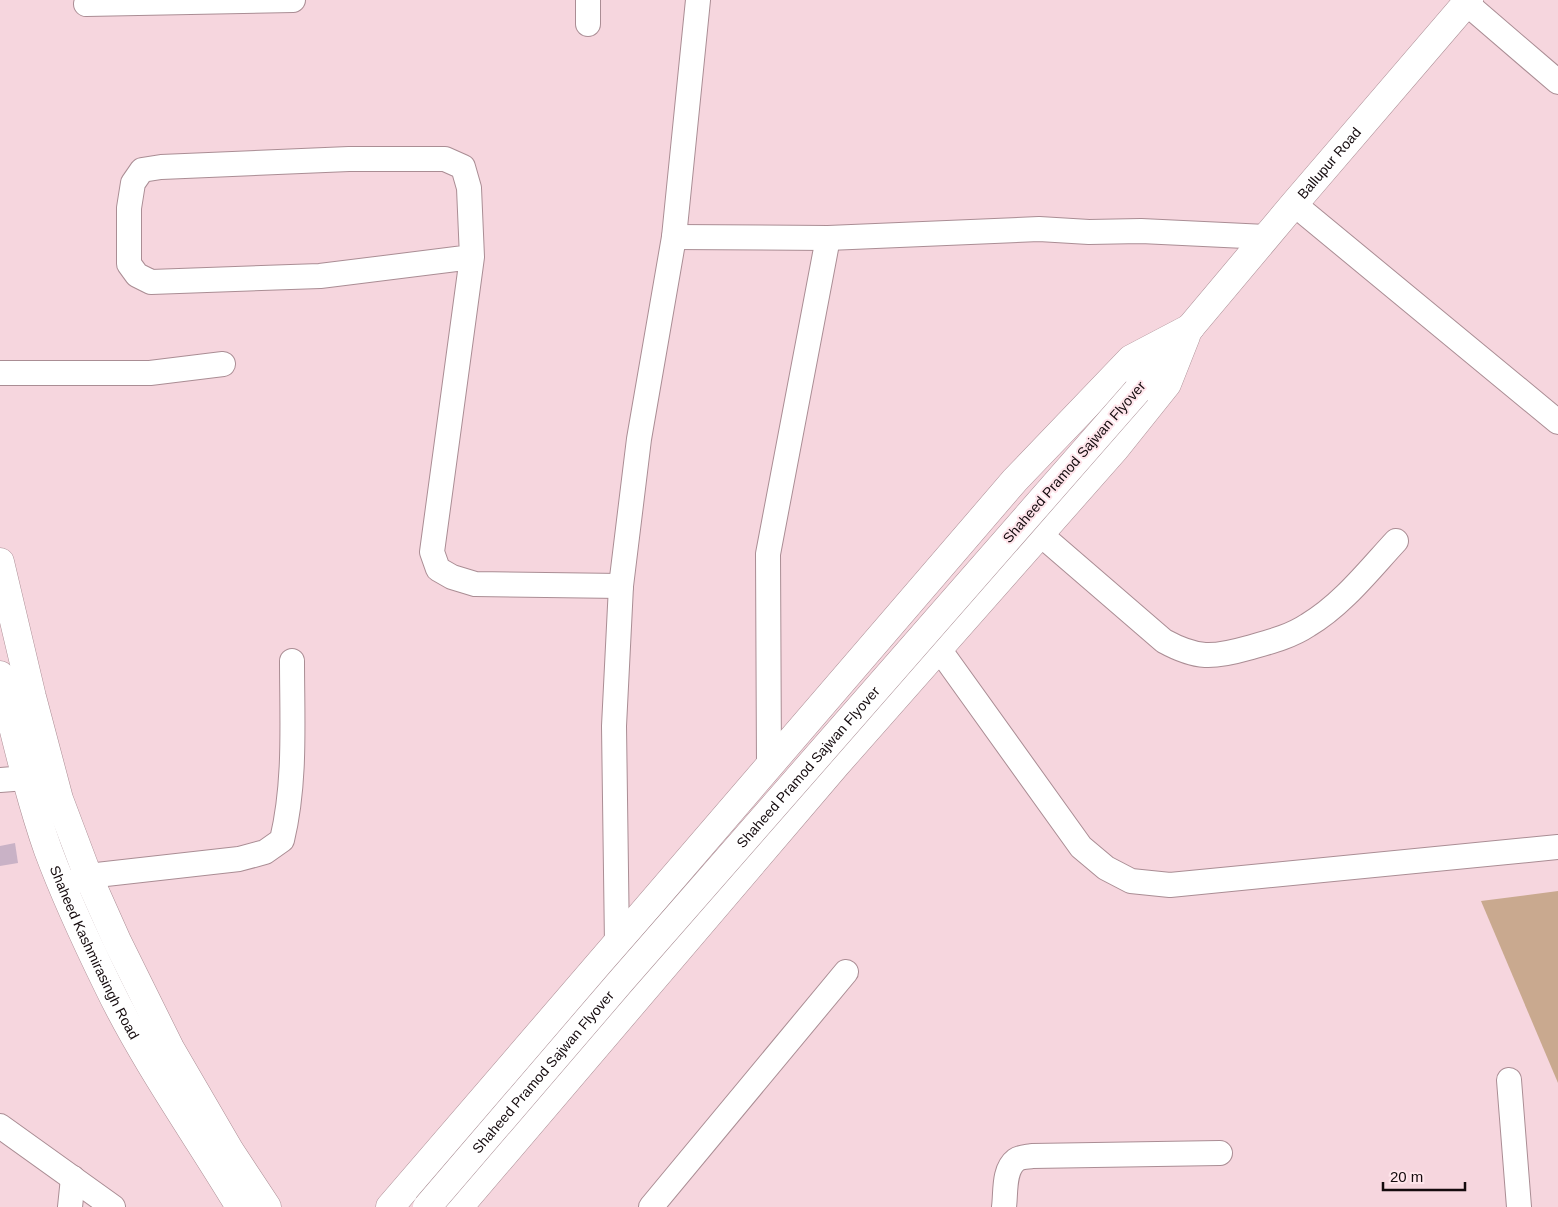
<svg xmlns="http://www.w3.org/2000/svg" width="1558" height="1207" viewBox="0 0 1558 1207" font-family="Arial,sans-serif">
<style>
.green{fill:#c9a98f}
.building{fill:#c9b2c6}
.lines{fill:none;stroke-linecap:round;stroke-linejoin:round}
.minor-casing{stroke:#aa8d94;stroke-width:26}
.tertiary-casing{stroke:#aa8d94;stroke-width:29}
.secondary-casing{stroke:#aa8d94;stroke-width:29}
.minor{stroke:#fff;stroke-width:24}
.tertiary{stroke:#fff;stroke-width:28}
.secondary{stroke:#fff;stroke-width:28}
.secondary-bridge-casing{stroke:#aa8d94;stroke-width:29;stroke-linecap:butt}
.secondary-bridge{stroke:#fff;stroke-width:28}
.labels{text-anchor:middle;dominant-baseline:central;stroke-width:4;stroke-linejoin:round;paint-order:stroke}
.street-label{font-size:14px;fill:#140a0d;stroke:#ffe5eb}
</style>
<rect width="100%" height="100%" fill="#f6d6de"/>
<polygon class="green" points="1558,891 1558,1083 1481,901"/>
<polygon class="building" points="15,843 18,863 0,866 0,846"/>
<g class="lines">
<g class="minor-casing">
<g id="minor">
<polyline points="1466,3 1558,82"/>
<polyline points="86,4 293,0"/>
<polyline points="588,24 588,0"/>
<polyline points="1294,204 1558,422"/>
<polyline points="674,237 828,238 1039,229 1089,232 1141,231 1266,237"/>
<polyline points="472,257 320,276 151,282 137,275 129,264 129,208 133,183 142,170 161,167 349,159 445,159 463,167 469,188 472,257 432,552 438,569 452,577 475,584 621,586"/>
<polyline points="0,373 150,373 223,364"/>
<path d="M1040 534 1164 641C1197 659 1213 658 1248 648 1269 642 1290 637 1308 625 1342 605 1370 569 1396 541"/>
<polyline points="939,649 1081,847 1106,868 1131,881 1170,885 1558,847"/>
<polyline points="769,766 768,554 828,238"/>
<polyline points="0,780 26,778"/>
<path d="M71 883 88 876 239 859 265 852 282 840C296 782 292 720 292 661"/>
<polyline points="617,944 614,726 621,586 639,439 674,237 698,0"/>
<polyline points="1509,1080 1519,1207"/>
<polyline points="0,1126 113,1207"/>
<polyline points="70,1207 73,1178"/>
<polyline points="651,1207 846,972"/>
<path d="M1004 1207C1006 1193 1003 1170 1016 1160 1020 1157 1027 1157 1032 1156L1220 1153"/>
</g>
</g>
<g class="tertiary-casing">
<g id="tertiary">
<polyline points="0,562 32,697 59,799 88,876 117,941 170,1048 230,1151 267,1207"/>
<path id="s1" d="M0 675C15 733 28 793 48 850 65 896 86 941 108 986 144 1061 196 1134 240 1207"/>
<polyline points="390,1207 1015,480 1131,359 1190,328"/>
<polyline points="459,1207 836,765 1115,449 1167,384 1186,336"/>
</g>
</g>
<g class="secondary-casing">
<g id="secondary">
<path id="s2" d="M1137 391 1294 204 1469 0"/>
</g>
</g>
<use href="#minor" class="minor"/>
<use href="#tertiary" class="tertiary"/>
<use href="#secondary" class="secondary"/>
<g class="secondary-bridge-casing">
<g id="secondary-bridge">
<path id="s3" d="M427 1207 621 981 1137 391"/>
</g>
</g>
<use href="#secondary-bridge" class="secondary-bridge"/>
</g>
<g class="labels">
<g class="street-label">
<text stroke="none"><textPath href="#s2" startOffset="298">Ballupur Road</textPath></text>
<text transform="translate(1074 462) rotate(-49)">Shaheed Pramod Sajwan Flyover</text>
<text stroke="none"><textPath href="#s3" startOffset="582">Shaheed Pramod Sajwan Flyover</textPath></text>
<text stroke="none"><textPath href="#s1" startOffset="294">Shaheed Kashmirasingh Road</textPath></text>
<text stroke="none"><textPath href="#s3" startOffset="178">Shaheed Pramod Sajwan Flyover</textPath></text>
</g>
</g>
<path d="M1383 1182v8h82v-8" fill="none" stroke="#140a0d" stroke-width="2.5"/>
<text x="1390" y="1182" font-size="15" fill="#140a0d" stroke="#ffe5eb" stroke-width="4" paint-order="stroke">20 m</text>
</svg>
